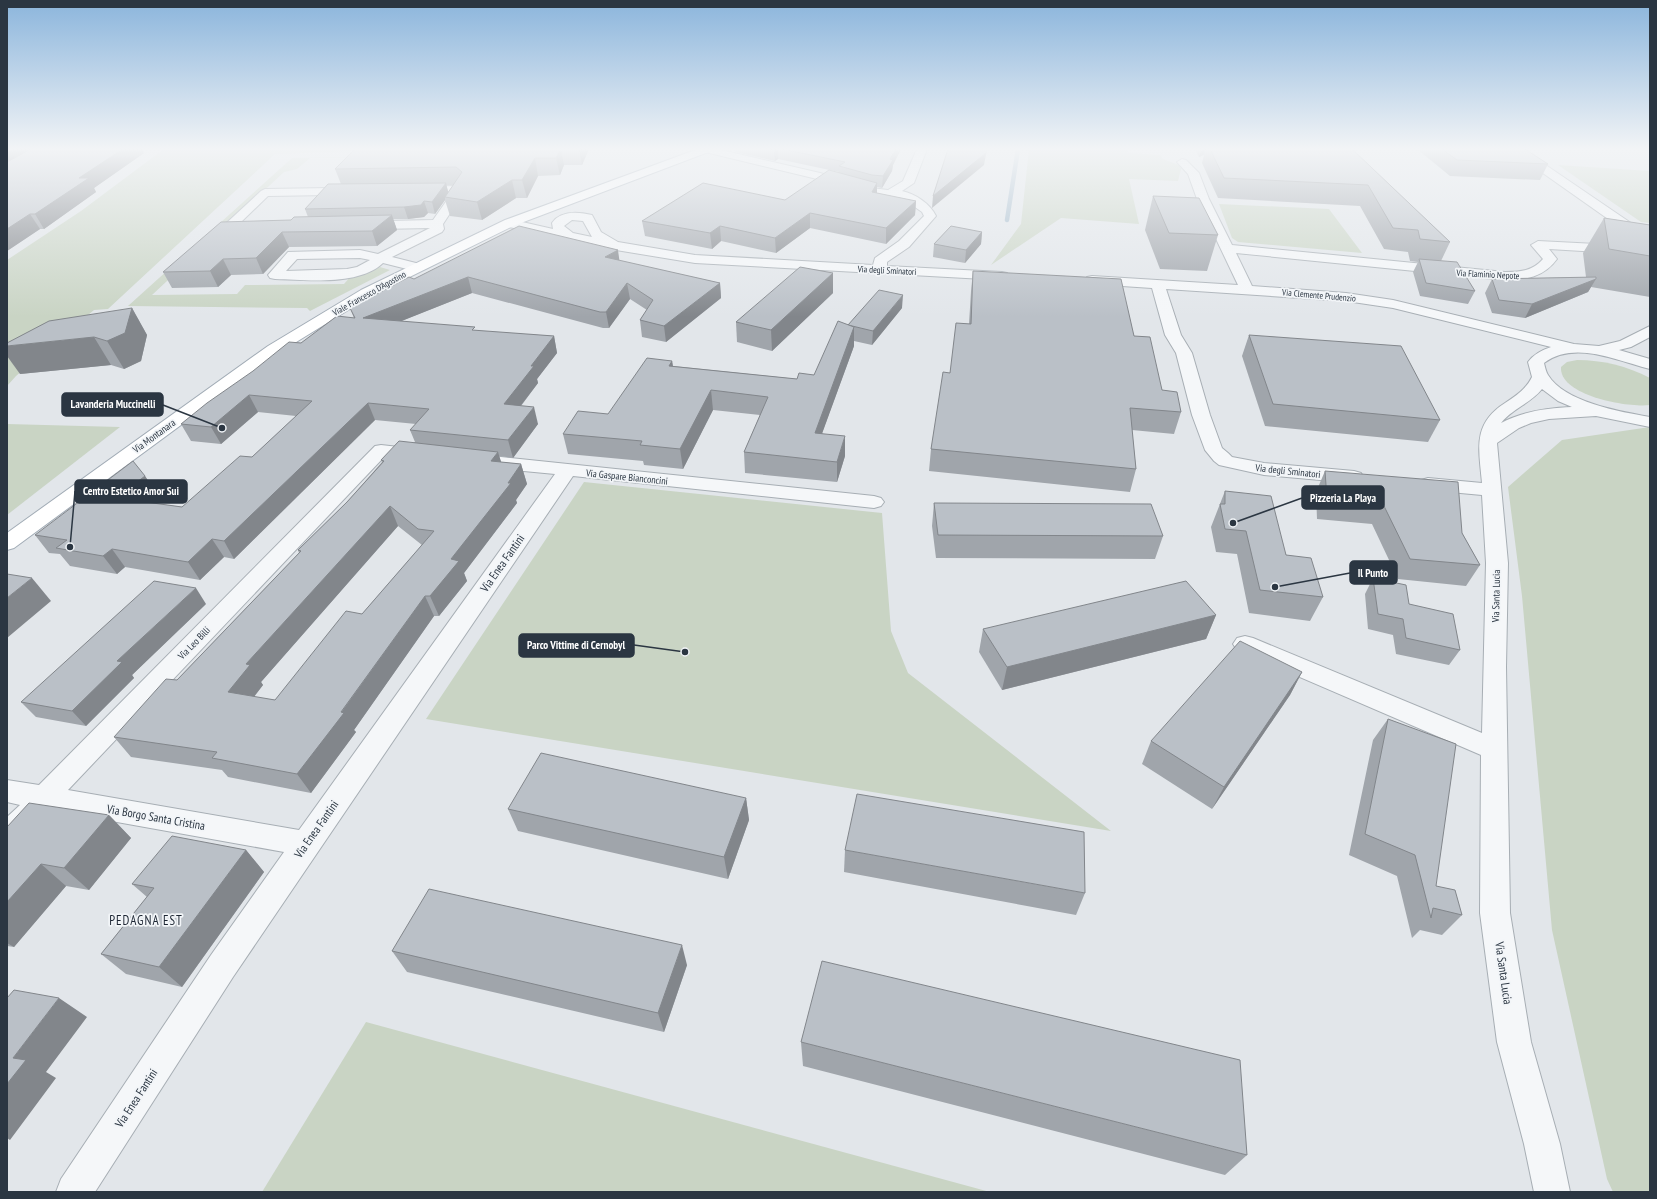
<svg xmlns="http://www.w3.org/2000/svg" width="1657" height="1199" viewBox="0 0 1657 1199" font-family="'PT Sans Narrow',sans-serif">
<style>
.green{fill:#c9d4c4}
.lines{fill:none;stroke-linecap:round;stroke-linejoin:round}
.stream{stroke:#9fb7c9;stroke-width:4.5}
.street-casing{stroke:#a7aeb4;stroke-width:2}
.primary-casing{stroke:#a2acb6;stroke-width:2}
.street{fill:#f5f7f9;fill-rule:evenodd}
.primary{fill:#fff;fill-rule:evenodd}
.wall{fill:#a0a5ab;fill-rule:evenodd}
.shaded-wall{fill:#82868b}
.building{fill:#bac0c7;stroke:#82868b;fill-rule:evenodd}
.labels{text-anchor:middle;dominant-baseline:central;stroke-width:3.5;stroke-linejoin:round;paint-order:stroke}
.far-street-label{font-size:9px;fill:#2b3642;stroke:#f2f5f8}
.street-label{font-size:10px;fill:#2b3642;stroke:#f2f5f8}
.near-street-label{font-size:12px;fill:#2b3642;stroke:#f2f5f8}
.near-neighbourhood-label{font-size:13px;letter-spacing:1px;fill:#1d2633;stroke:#f2f5f8}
.leader{fill:none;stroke:#2b3642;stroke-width:1.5}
.callout-dot{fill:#2b3642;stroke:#f2f5f8;stroke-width:1.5}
.callout{fill:#2b3642;stroke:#2b3642;stroke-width:1.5}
.callout-label{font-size:11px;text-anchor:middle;font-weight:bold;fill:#fff}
</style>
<rect width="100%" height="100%" fill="#e2e6ea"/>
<g class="green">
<polygon points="164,149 416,149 275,154 108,309 94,310 16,376 7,386 7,260 81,211"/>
<polygon points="1029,149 1127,149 1128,153 1160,155 1163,159 1179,165 1181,169 1178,181 1129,179 1139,224 1061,218 991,265 1021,224"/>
<polygon points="475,154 492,155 310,158 297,169 284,172 152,295 237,294 245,285 344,284 351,276 366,273 380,267 390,270 310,311 307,308 128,306 292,158"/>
<polygon points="1558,165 1650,171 1650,223 1641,222"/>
<polygon points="1219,204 1329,209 1362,253 1238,242 1232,238"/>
<path d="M1577 360C1603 360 1627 366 1650 378V405C1629 408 1559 396 1561 367L1567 362Z"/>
<polygon points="7,424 120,427 7,515"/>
<polygon points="1650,427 1650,1192 1613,1192 1607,1179 1552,930 1522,596 1508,487 1562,440"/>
<polygon points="584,482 882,513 891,631 908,673 1111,831 426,719"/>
<polygon points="366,1022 990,1192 262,1192"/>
</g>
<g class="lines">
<polyline class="stream" points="1007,220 1018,149"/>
<g class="street-casing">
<g id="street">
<path d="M700 149H717L820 173 871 188 888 190 903 181 917 149H927L914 183 902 191C916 194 930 204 936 216L909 247 887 262V266L1002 272 1007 273 1009 276 1007 279 1002 280 695 263 616 250 509 227 503 223 509 219 553 229 552 223C561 210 579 212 592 215L601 232 618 242 695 255 873 265 875 258 899 241 924 216 922 212 902 198 870 195 813 178 701 151ZM572 220 583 221 592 237 573 233 564 226Z"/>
<polygon points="1504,149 1517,149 1531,155 1650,236 1650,246 1645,245 1523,159"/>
<path d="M1182 159 1186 160 1199 173 1209 199 1232 245 1505 272C1520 272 1533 271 1543 259L1531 245 1538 241 1616 245 1621 246 1623 249 1621 252 1616 253 1549 249 1557 259C1544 277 1526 280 1505 280L1236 253 1252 286 1346 293 1393 300 1574 344 1599 346 1620 341 1650 326V337L1631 347 1619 350 1650 359V369C1617 361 1575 340 1544 363 1545 367 1546 372 1548 375 1564 402 1621 412 1650 417V427L1596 416 1549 419 1531 423 1519 428 1497 443 1508 563 1506 667 1510 913 1531 1042 1560 1144 1570 1192H1534L1524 1144 1497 1042 1480 913 1481 755 1237 650 1233 644 1237 638 1245 636 1253 638 1482 733 1486 563 1482 495 1428 490 1421 488 1418 484 1421 480 1428 478 1482 483C1479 449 1472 424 1505 403 1517 395 1526 389 1532 377L1528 362C1534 354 1542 350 1551 347L1393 308 1346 301 1166 289 1181 335 1192 353 1210 415 1222 448 1228 453 1232 457 1264 463 1354 471 1361 473 1363 477 1361 481 1354 483 1264 475 1219 465 1214 461 1205 450 1192 415 1176 353 1165 335 1152 288 1092 284 1087 283 1085 280 1087 277 1092 276 1238 285 1197 199 1188 174 1177 162ZM1542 389 1558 401 1572 407C1548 408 1523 411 1501 423 1512 409 1531 403 1542 389Z"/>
<path d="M460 186 466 189 443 224 444 229 442 232 392 257 420 264 422 267 420 270 415 271 383 263C359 286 306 280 275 279L270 278 268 275 288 252 360 250 378 254 430 228 227 232 221 228 261 191 265 189ZM452 193 433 220 239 224 268 196ZM360 258 370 260 357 267 347 269 286 271 297 259Z"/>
<polygon points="381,445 426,450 429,454 426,458 420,459 385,456 68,790 299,830 555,474 492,468 485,466 483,462 485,458 492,456 874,496 881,498 884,502 881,506 874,508 573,476 233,977 95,1192 56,1192 61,1179 211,955 284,852 50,810 17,845 7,848 7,817 20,805 7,802 7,780 39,785 375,446"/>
</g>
</g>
<g class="primary-casing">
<polygon id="primary" points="698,149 712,149 711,151 513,226 371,296 280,352 14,548 7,550 7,533 268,346 361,290 505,220"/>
</g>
<use href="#street" class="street"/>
<use href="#primary" class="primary"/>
</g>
<g class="wall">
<polygon points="7,149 144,153 94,188 96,192 44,229 40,229 7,251"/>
<path d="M355 149H589L582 165H564L560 175 538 176 527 198H516L482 220 450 216 445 200 435 214 428 213 424 217 408 219H393L397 230 377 246 289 247 263 274 231 275 218 287 172 288 163 272 291 220 308 217 305 209 341 184 335 169ZM446 185H454L448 192Z"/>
<polygon points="735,149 901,149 893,165 892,171 882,188 877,187 877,193 916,201 915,215 886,244 810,228 776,253 721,241 712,249 645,236 642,221 785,200 839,173 839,172 778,159 775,161 736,152"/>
<polygon points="1195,149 1352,149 1450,242 1441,261 1475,291 1468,304 1420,296 1413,272 1418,262 1410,261 1408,252 1384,249 1360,206 1218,198 1202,163 1204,155 1199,157"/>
<polygon points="1417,149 1525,149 1548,164 1540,180 1450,176"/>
<polygon points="1153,196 1218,235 1207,271 1160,269 1145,230"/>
<polygon points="1604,218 1650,225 1650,297 1591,287 1588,292 1525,318 1492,313 1485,293 1492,279 1586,277 1583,253"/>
<polygon points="982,232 981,244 965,263 933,257 934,244"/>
<path d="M620 261 720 283 721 298 666 342 642 337 640 320 647 310 630 299 609 328H603L472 293 401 321 476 331 554 336 557 353 537 379 538 383 521 406 538 424 513 458 499 456 501 462 521 464 527 484 516 500 517 503 464 573 467 581 439 616H434L354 730 356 732 311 793 228 777 222 770 131 757 114 737 177 680 299 553 298 550 347 502 382 462 381 460 415 442 410 430 416 424 375 420 234 559 224 557 200 580 125 567 117 574 70 566 60 554 49 553 35 535 145 476 156 493 145 502 182 507 252 457 296 416 258 412 221 444 191 441 181 424 301 343 354 318 350 308 414 279ZM398 526 422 545 362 614 275 700 254 697 263 685 261 682Z"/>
<polygon points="973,271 1134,336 1162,390 1181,412 1174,434 1132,430 1136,469 1130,492 929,471 931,449 950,373 969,324 971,291"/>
<polygon points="833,273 833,293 772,351 737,342 736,322"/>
<polygon points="132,308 147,335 141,361 124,369 111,365 20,374"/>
<polygon points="902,308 872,345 854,341 854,346 822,433 845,456 837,482 745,473 744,452 760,415 713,410 683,469 644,465 643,461 568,454 563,434 608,414 672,361 673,366 797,379 814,375 848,325"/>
<polygon points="1249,335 1440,420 1428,442 1265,426 1242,356"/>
<polygon points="1325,471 1462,533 1480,565 1466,586 1398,579 1372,524 1317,519 1316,492"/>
<polygon points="1225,491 1286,555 1323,597 1310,621 1249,613 1237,554 1216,552 1211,527"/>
<polygon points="934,503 1163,536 1155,559 936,558 932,526"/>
<polygon points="1373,578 1409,604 1460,650 1449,665 1396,654 1393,635 1368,629 1365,594"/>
<polygon points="206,604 132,675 134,678 86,726 36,717 21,702"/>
<polygon points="1216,615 1206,639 1002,690 979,652 983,629"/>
<polygon points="1302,672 1290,695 1212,809 1142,764 1151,741"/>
<polygon points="1388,719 1436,886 1462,915 1442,935 1420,930 1412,938 1397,876 1349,855 1373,740"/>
<polygon points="746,798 749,820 728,879 518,831 508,809"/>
<polygon points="109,815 131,838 89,890 66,886 14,947 7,946 7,827"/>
<polygon points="246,850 264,872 182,987 126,974 101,954 147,897 132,884"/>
<polygon points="845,850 1085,893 1076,915 844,872"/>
<polygon points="392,951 687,965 664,1032 407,972"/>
<polygon points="801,1042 1247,1155 1225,1175 803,1066"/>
</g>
<g class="shaded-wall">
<polygon points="13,149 47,149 7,170 7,152"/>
<polygon points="123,149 142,149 144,153 94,188 96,192 44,229 35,214 79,178"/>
<polygon points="561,149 564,165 560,175 556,158"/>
<polygon points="579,149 589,149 582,165"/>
<polygon points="776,149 778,149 778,159 775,161 774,150"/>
<polygon points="896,149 901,149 893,165 892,171 882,188 883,176"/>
<polygon points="987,149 984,165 932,208 933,196"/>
<polygon points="1202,149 1206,149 1204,154 1199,157"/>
<polygon points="535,158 538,176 527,198 522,180"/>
<polygon points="512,180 516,198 482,220 477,202"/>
<polygon points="446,183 449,195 445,197 445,200 435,214 432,202"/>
<polygon points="877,183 877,197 872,192"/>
<polygon points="424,201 428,213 424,217 408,219 404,207"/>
<polygon points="916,201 915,215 886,244 886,228"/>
<polygon points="810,213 810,228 776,253 775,238"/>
<polygon points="30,214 40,229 7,251 7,229"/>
<polygon points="392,215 397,230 377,246 372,231"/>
<polygon points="720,226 721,241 712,249 710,233"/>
<polygon points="282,232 289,247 263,274 256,258"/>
<polygon points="982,232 981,244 965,263 966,250"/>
<polygon points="618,250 620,265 605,257"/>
<polygon points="223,259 231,275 218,287 210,271"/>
<polygon points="833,273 833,293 772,351 771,330"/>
<polygon points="468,277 472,293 369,334 363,318"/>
<polygon points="1596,279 1588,292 1525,318 1532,304"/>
<polygon points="627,283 630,299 609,328 606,312"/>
<polygon points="720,283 721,298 666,342 664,326"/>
<polygon points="903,295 902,308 872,345 873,331"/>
<polygon points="132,308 147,335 141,361 124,369 107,341"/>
<polygon points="854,327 854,346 815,453 815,433"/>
<polygon points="554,336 557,353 537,379 538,383 509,421 504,404 531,366"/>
<polygon points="94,337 111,365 20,374 7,356 7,346"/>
<polygon points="672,361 675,380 669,366"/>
<polygon points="711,390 713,410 683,469 680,449"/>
<polygon points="249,395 258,412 221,444 211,427"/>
<polygon points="368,403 375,420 234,559 224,541"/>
<polygon points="534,407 538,424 513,458 508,440"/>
<polygon points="845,436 845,456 837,482 837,462"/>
<polygon points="498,452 504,471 491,461"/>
<polygon points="521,464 527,484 516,500 517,503 464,573 467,581 439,616 430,596 451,559 508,483"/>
<polygon points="145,476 156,493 129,516 116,498"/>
<polygon points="390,506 398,526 261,682 263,685 242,712 228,692 246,664"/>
<polygon points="212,539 224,557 200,580 188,562"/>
<polygon points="112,549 125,567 117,574 103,556"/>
<polygon points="32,578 51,601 7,638 7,598"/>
<polygon points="196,588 206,604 132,675 134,678 86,726 72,711 117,661"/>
<polygon points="425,596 434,616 354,730 356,732 311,793 297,774"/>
<polygon points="1216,615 1206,639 1002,690 1007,667"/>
<polygon points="1302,672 1290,695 1212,809 1224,787"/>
<polygon points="746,798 749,820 728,879 724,857"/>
<polygon points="109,815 131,838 89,890 64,868"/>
<polygon points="246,850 264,872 182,987 159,967"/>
<polygon points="41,864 66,886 14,947 7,943 7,902"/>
<polygon points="682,945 687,965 664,1032 658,1013"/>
<polygon points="59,998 87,1017 46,1072 56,1078 10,1140 7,1138 7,1084 13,1058"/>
</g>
<g class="building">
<polygon points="7,149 13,149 7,152"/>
<polygon points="31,149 123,149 79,178 89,178 35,214 30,214 7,229 7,162"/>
<polygon points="355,149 561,149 556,158 535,158 522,180 512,180 477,202 445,197 462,172 456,167 335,169"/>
<polygon points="768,149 776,149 774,150"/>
<polygon points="782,149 896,149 890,159 893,160 883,176 872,175 839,166 845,162"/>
<polygon points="948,149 987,149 986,153 933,196"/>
<polygon points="1210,149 1352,149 1450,242 1420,239 1418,230 1393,228 1368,185 1224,178"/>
<polygon points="1442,149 1525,149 1548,164 1457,160"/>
<polygon points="829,170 877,183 872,192 916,201 886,228 810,213 775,238 720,226 710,233 642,221 703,183 785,200"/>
<polygon points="446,183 432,202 424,201 421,205 404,207 305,209 328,184"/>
<polygon points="1153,196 1199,198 1218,235 1169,233"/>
<polygon points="392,215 372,231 282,232 256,258 223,259 210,271 163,272 221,222 291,220 294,217"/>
<polygon points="1604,218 1650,225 1650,256 1609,249"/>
<polygon points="519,226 618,250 605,257 720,283 664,326 640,320 653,300 627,283 606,312 600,312 468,277 363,318 475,327 472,330 554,336 531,366 534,366 504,404 534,407 508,440 410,430 429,409 368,403 224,541 212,539 188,562 112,549 103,556 56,548 67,540 35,535 133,461 145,476 116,498 182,507 240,456 252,457 312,401 249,395 211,427 181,424 207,403 253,371 289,342 301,343 337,316 355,318 350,308 409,277 414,279"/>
<polygon points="951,226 982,232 966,250 934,244"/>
<polygon points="1419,259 1457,262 1475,291 1426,283"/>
<polygon points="800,267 833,273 771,330 736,322"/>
<polygon points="973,271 1121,279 1134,336 1150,337 1162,390 1177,392 1181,412 1130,408 1136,469 931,449 943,372 950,373 956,323 971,324"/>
<polygon points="1596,277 1596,279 1532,304 1499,300 1492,279"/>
<polygon points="879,290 903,295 873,331 848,325"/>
<polygon points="132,308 125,333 107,341 94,337 7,346 7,343 49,321"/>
<polygon points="838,321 854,327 815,433 845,436 837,462 744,452 768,397 711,390 680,449 640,445 642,441 563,434 578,411 608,414 647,358 672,361 669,366 797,379 799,373 814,375"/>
<polygon points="1249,335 1401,346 1440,420 1273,404"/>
<path d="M399 441 498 452 491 461 521 464 508 483H511L451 559 459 561 430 596H425L341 712 344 713 297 774 212 758 217 752 114 737 166 679 177 680 301 551 298 550 347 502 384 461 381 460ZM390 506 418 529 434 531 362 614 346 611 275 700 228 692 250 665 246 664Z"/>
<polygon points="1325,471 1458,482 1462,533 1480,565 1410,559 1383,504 1327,499"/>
<polygon points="1225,491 1271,496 1286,555 1311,558 1323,597 1260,590 1246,531 1225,529 1220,504 1225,504"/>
<polygon points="934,503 1151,504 1163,536 938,535"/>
<polygon points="7,574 32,578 7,598"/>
<polygon points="1373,578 1406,585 1409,604 1453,614 1460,650 1406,638 1403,619 1378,614"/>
<polygon points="154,581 196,588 117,661 122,662 72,711 21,702"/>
<polygon points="1186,581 1216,615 1007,667 983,629"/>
<polygon points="1240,641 1302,672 1224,787 1151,741"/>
<polygon points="1388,719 1456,744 1436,886 1455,890 1462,915 1433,908 1431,918 1415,855 1365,834"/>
<polygon points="541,753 746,798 724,857 508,809"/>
<polygon points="857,794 1084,832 1085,893 845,850"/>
<polygon points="29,803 109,815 64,868 41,864 7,902 7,827"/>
<polygon points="172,836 246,850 159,967 101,954 154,888 132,884"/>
<polygon points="429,889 682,945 658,1013 392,951"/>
<polygon points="822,961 1240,1060 1247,1155 801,1042"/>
<polygon points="14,990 59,998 13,1058 26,1060 7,1084 7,998"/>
</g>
<linearGradient id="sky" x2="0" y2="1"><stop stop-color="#8bb5dc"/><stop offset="0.47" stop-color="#f2f4f6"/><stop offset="1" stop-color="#f2f4f6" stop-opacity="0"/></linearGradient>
<rect width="1657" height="317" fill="url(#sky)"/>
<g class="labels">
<g class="far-street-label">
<text transform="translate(887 270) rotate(3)">Via degli Sminatori</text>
<text transform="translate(1488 274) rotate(3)">Via Flaminio Nepote</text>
<text transform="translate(369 293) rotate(-29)">Viale Francesco D'Agostino</text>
<text transform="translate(1319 295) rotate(5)">Via Clemente Prudenzio</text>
</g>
<g class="street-label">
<text transform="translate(154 436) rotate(-36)">Via Montanara</text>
<text transform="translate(1288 471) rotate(6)">Via degli Sminatori</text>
<text transform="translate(627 477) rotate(6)">Via Gaspare Bianconcini</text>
<text transform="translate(1496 596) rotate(-89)">Via Santa Lucia</text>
<text transform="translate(194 643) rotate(-46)">Via Leo Billi</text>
</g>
<g class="near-street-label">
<text transform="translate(502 563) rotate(-55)">Via Enea Fantini</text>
<text transform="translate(156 817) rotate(10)">Via Borgo Santa Cristina</text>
<text transform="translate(316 829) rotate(-55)">Via Enea Fantini</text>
<text transform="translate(1504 973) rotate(82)">Via Santa Lucia</text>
<text transform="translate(136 1098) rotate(-57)">Via Enea Fantini</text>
</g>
<g class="near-neighbourhood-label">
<text x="146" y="920">PEDAGNA EST</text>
</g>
</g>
<path class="leader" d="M222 428L163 405M70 547L75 491M1233 523L1302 498M1275 587L1350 573M685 652L634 645"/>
<g class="callout-dot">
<circle cx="222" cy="428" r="4"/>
<circle cx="70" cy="547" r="4"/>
<circle cx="1233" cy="523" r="4"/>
<circle cx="1275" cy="587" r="4"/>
<circle cx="685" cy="652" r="4"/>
</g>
<g class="callout">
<rect x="62" y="393" width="101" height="23" rx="4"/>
<rect x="75" y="480" width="112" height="23" rx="4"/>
<rect x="1302" y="486" width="82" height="23" rx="4"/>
<rect x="1350" y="561" width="47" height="23" rx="4"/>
<rect x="519" y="634" width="115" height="23" rx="4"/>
</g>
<g class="callout-label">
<text x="113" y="408">Lavanderia Muccinelli</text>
<text x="131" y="495">Centro Estetico Amor Sui</text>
<text x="1343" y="502">Pizzeria La Playa</text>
<text x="1373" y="577">Il Punto</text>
<text x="576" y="649">Parco Vittime di Cernobyl</text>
</g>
<rect width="1657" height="1199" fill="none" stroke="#2b3642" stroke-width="16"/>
</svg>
